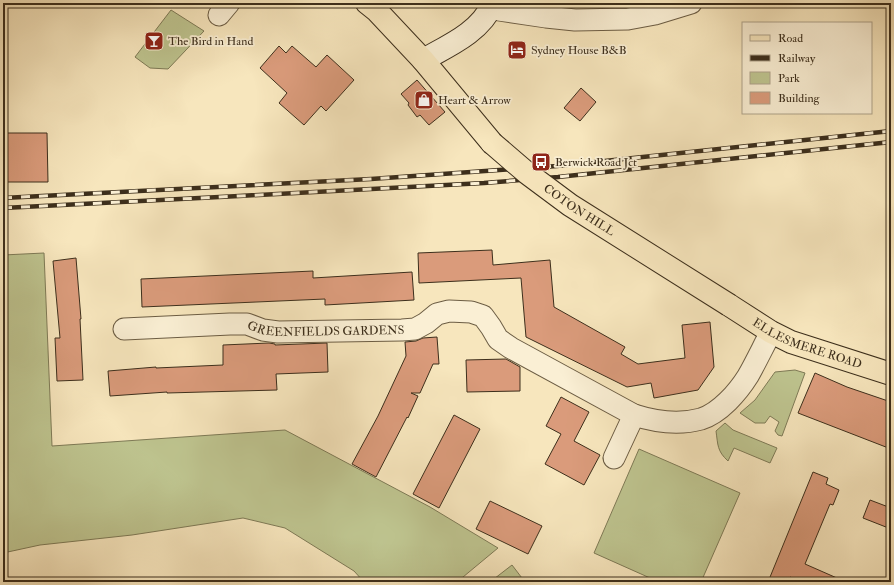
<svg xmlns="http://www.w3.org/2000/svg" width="894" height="585" viewBox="0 0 894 585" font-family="'IM FELL Double Pica',serif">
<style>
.green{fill:#bec48f;stroke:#7e7a56}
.building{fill:#da9b7b;stroke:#3d2f1c}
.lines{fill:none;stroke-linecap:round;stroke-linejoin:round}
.minor-casing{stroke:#6c5d44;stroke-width:23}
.secondary-casing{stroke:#3d2f1c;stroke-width:24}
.primary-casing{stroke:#3d2f1c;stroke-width:24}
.minor{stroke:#faefd4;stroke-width:21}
.secondary{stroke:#faefd4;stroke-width:22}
.primary{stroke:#f7e6bd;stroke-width:22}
.rail-casing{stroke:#3d2f1c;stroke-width:4.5}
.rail{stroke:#faefd4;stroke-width:3;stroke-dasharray:9;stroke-linecap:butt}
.primary-bridge-casing{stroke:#3d2f1c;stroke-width:24;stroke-linecap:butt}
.primary-bridge{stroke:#f7e6bd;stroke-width:22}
.labels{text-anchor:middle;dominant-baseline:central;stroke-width:3.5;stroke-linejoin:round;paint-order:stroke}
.poi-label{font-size:12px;fill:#3d2f1c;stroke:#faefd4;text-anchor:start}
.street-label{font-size:12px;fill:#3d2f1c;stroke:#faefd4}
</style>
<rect width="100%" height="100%" fill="#f7e6bd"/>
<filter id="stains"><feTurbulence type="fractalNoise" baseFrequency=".005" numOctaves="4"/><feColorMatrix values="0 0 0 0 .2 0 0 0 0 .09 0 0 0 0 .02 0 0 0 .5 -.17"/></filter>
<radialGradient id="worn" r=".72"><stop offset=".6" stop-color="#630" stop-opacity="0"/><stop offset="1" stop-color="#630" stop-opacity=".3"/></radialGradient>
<g class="green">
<polygon points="171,10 204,31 168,69 150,68 135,57"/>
<polygon points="44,253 52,446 285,430 430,507 498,548 457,582 364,582 354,571 285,528 243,518 132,535 40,545 3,553 3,255"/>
<polygon points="795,370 805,373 782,436 778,435 775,431 779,422 770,416 765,423 755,423 740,413 755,400 775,372"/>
<path d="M725 423 733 430 777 448 770 463 734 448 728 461C717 451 718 445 716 431Z"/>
<polygon points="639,449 740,493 701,582 659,582 594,553"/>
<polygon points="512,565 525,582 490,582"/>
</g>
<g class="building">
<polygon points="279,46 286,53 292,46 316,67 327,55 354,80 326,111 321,106 304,125 279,103 287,93 260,68"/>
<polygon points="417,80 445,112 429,125 420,115 417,117 408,105 409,103 401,94"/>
<polygon points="581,88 596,102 580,121 564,108"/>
<polygon points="3,133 47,133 48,182 3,182"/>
<polygon points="492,250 493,265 550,260 554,307 625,347 621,354 638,364 685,358 682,325 710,322 714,367 698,390 654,398 651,383 627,387 526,337 521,278 419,283 418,253"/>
<polygon points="76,258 81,319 80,319 83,380 57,381 55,338 60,338 53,261"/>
<polygon points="313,271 313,278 412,272 414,300 325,305 325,299 142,307 141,279"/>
<polygon points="437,337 439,364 433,364 420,393 411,393 418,396 408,418 407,417 376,477 352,464 378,416 406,356 405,342 416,341 423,338"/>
<polygon points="269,343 275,344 275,345 327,343 328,372 276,374 277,390 167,393 167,392 110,396 108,371 156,367 156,368 223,365 223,345"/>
<polygon points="506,359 520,367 520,391 467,392 466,360"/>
<polygon points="815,373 847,387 891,402 891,449 798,413"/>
<polygon points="561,397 589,412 574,441 600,455 584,485 545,464 561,434 546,426"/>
<polygon points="454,415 480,429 439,508 413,494"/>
<polygon points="813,472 828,478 826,484 839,490 833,505 830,504 805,564 846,582 803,582 790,577 788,582 768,582"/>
<polygon points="870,500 891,508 891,529 863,518"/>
<polygon points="490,501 542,526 528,554 476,529"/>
</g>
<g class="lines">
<g class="minor-casing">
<g id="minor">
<polyline points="492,6 499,10 546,17 575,20 628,19 655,14 691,3"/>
<polyline points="219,15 229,3"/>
<path id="s1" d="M124 329 230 324H247L263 330 278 332 402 330 415 329 426 323 437 314 449 311 471 312 483 316 491 327 498 339 511 348 634 415C656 422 679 425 701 419 720 413 738 392 748 376 756 362 763 347 771 332"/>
<polyline points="614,458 634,415"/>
</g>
</g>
<g class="secondary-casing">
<path id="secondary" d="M423 60C448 46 481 32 493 3"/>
</g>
<g class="primary-casing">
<g id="primary">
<polyline points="367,3 377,11 423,60 492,143"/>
<path id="s2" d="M729 305 771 332 791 342 891 374"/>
</g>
</g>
<use href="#minor" class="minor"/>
<use href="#secondary" class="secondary"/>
<use href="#primary" class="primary"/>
<g class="rail-casing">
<g id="rail">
<polyline points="3,198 371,179 557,166 891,131"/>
<polyline points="3,208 239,196 484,183 558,177 891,142"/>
</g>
</g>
<use href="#rail" class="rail"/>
<g class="primary-bridge-casing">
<g id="primary-bridge">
<path id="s3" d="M492 143 527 173 570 205 729 305"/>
</g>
</g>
<use href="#primary-bridge" class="primary-bridge"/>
</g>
<defs>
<g id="bar-square" transform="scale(1)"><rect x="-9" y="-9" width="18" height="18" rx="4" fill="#8f2418" stroke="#faefd4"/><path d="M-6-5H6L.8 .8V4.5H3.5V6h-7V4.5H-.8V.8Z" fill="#fff"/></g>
<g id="hotel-square" transform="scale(1)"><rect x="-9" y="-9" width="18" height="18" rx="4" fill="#8f2418" stroke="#faefd4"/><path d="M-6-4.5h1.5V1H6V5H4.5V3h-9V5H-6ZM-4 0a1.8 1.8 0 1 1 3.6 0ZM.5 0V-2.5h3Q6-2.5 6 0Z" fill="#fff"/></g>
<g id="shop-square" transform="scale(1)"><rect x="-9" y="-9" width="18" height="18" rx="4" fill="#8f2418" stroke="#faefd4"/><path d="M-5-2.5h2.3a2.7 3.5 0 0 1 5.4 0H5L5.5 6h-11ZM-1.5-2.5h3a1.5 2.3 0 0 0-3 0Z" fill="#fff"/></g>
<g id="bus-square" transform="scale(1)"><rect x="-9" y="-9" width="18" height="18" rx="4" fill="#8f2418" stroke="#faefd4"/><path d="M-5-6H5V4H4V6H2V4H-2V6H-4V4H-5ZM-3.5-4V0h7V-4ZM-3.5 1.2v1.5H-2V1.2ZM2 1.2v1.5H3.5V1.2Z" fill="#fff"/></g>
</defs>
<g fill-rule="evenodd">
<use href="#bar-square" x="154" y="41"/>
<use href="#hotel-square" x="517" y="50"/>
<use href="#shop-square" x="424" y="100"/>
<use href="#bus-square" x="541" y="162"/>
</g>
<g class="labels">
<g class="poi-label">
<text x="168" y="41">The Bird in Hand</text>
<text x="531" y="50">Sydney House B&amp;B</text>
<text x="438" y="100">Heart &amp; Arrow</text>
<text x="555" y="162">Berwick Road Jct</text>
</g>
<g class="street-label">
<text stroke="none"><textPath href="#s3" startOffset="110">COTON HILL</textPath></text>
<text stroke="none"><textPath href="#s1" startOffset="203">GREENFIELDS GARDENS</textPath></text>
<text stroke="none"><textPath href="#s2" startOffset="88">ELLESMERE ROAD</textPath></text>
</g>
</g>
<rect width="894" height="585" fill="none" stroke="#f7e6bd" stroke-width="16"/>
<rect x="4" y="4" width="886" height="577" fill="none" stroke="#3d2f1c" stroke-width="2"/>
<rect x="8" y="8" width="878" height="569" fill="none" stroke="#3d2f1c"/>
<rect x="742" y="22" width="130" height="92" fill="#faefd4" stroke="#aea28a"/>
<rect x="750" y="35" width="20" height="6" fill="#f7e6bd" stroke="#aea28a"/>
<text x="778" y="42" font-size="12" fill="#3d2f1c">Road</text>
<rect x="750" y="55" width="20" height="6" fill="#3d2f1c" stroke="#aea28a"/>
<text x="778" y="62" font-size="12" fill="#3d2f1c">Railway</text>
<rect x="750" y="72" width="20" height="12" fill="#bec48f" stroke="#aea28a"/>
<text x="778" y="82" font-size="12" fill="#3d2f1c">Park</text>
<rect x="750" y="92" width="20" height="12" fill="#da9b7b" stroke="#aea28a"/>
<text x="778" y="102" font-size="12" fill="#3d2f1c">Building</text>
<rect width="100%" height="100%" filter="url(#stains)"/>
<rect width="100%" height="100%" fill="url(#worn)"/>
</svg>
